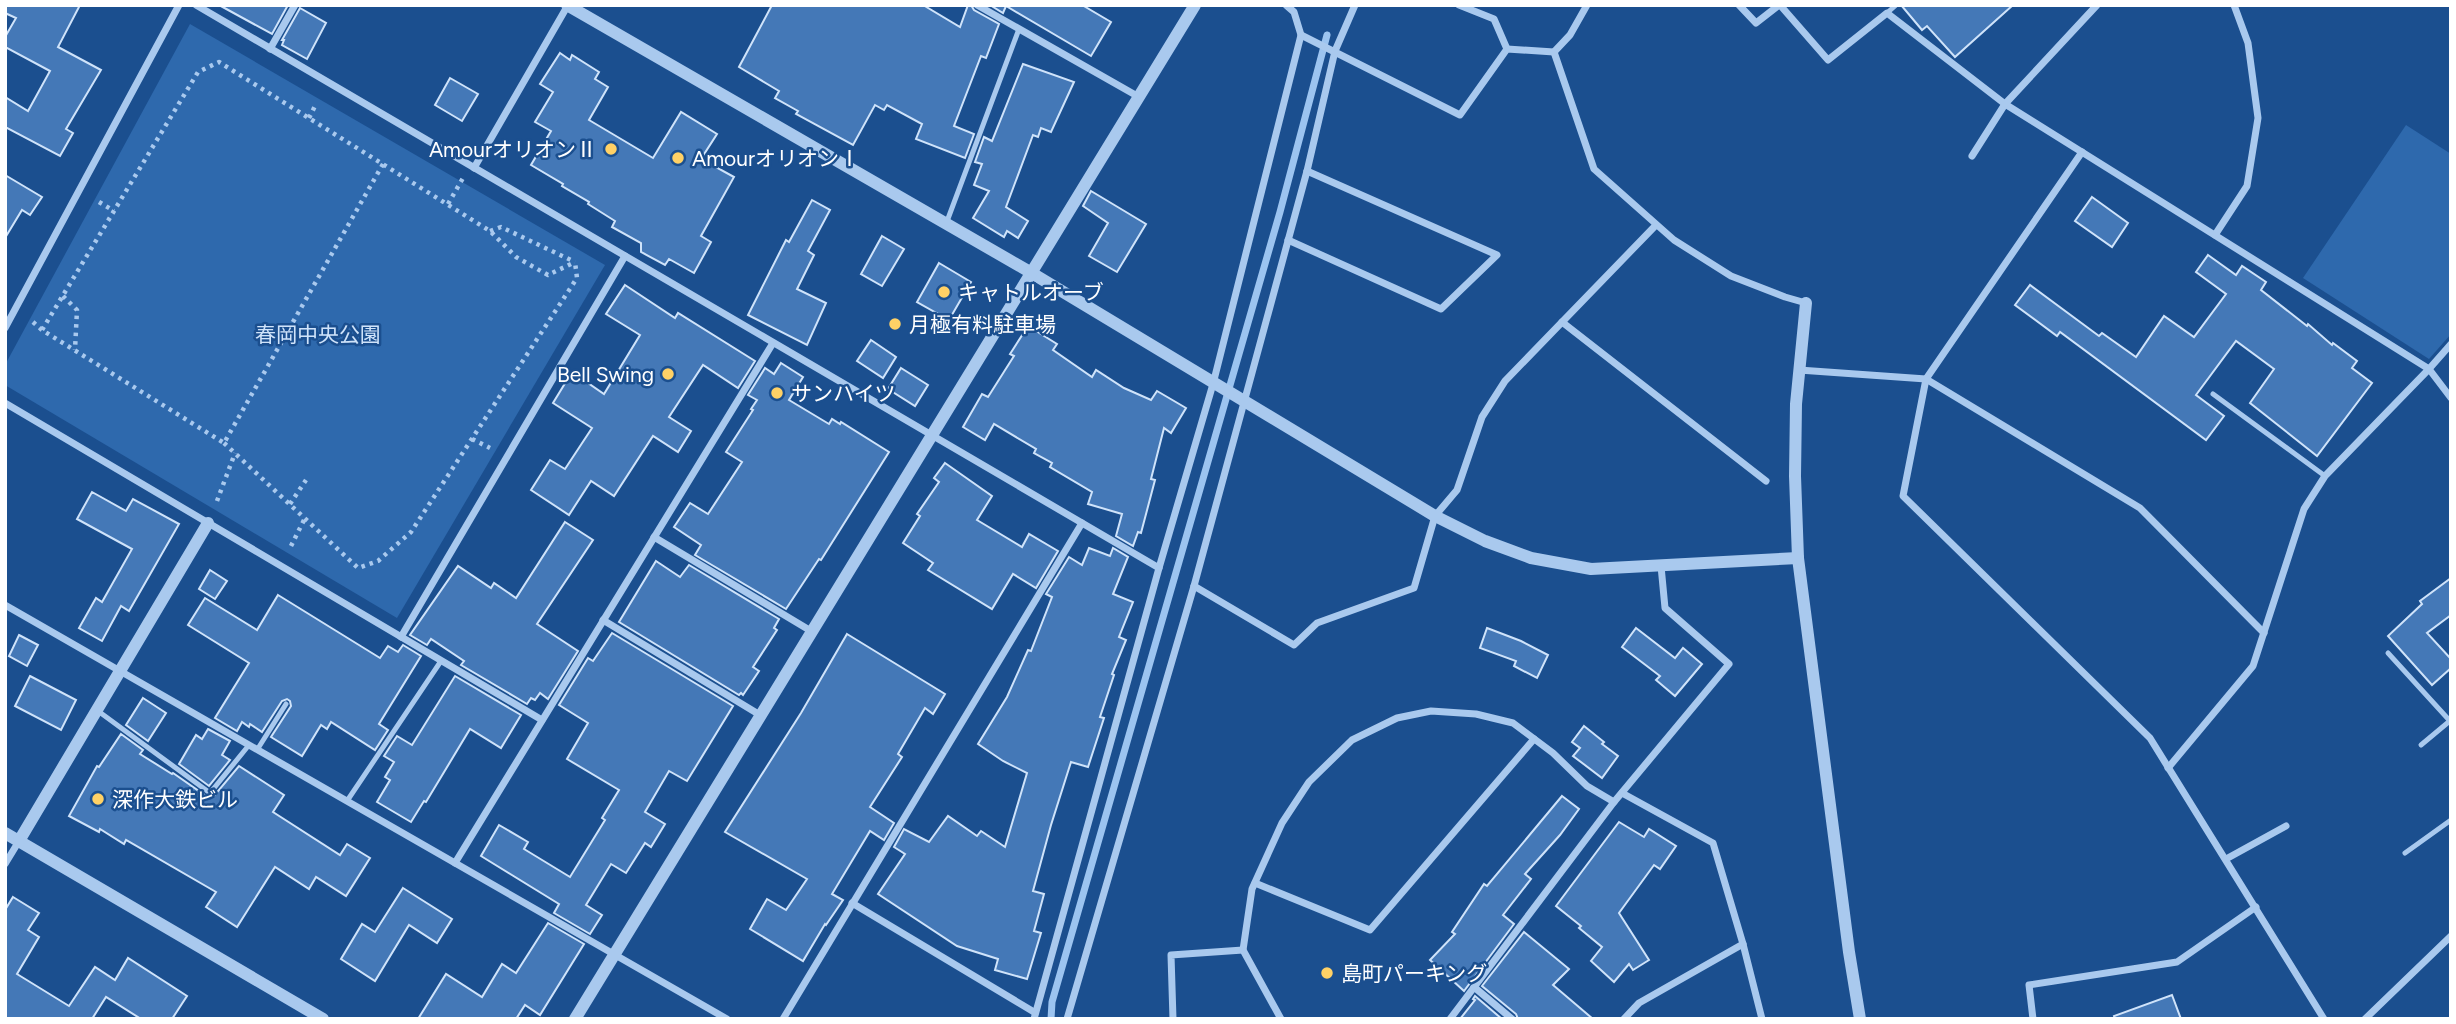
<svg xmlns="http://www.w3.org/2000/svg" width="2456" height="1024" viewBox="0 0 2456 1024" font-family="Figtree,'Noto Sans JP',sans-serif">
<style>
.green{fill:#2e69ad}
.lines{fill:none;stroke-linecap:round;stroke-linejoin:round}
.stream{stroke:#9cc4f0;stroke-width:7}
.building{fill:#4478b7;stroke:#cfe3fa;stroke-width:2}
.path{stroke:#a9c9ee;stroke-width:4.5;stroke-dasharray:3.5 5;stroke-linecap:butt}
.service{stroke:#a9c9ee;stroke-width:5}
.minor{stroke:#a9c9ee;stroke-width:7}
.tertiary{stroke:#a9c9ee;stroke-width:12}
.poi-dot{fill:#ffd166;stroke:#1b4f8f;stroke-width:2.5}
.labels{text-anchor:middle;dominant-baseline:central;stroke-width:5;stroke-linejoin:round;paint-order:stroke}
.poi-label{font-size:21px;fill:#fff;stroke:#1b4f8f;text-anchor:start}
.park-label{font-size:21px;fill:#cfe3fa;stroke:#1b4f8f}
</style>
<rect width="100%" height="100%" fill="#1b4f8f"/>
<g class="green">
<polygon points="190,24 605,265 397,618 5,385 5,365"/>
<polygon points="2406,125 2451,154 2451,334 2429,359 2303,278"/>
</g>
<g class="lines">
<polyline class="stream" points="1051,1019 1052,1002 1280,212 1327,35"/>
</g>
<g class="building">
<polygon points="5,5 80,5 58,47 101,70 66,129 73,133 60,156 5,127 5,97 28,111 50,71 5,47 5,37 16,18 5,13"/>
<polygon points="219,5 288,5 272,34"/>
<polygon points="772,5 923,5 960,27 968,5 971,5 974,10 999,24 986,58 981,56 954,126 974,134 965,158 916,139 922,124 887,105 884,110 875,105 853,145 796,114 798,111 775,98 779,91 739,67"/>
<polygon points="990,5 1082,5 1111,22 1091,56 1006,6 1003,13"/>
<polygon points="1901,5 2013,5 1955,57 1927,26 1922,30"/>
<polygon points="300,8 326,23 307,59 282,45 284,40 282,40"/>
<polygon points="560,53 570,60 572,55 599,72 595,79 608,87 589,120 653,158 681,112 717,134 701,159 734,177 701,236 711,242 694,273 669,259 665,265 641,252 641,243 612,227 615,221 588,204 589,202 562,186 563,184 531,165 551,131 535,122 553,92 540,84"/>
<polygon points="1023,64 1074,82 1051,132 1041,128 1038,137 1033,135 1006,207 1028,221 1018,238 1007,231 1004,237 973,218 989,191 974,185 982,164 975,162 984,137 992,141"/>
<polygon points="450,78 478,94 462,121 435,105"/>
<polygon points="5,175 42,197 30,215 22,210 5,238"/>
<polygon points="1091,191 1146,224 1117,272 1089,256 1108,223 1083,206"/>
<polygon points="2092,197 2128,223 2112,247 2075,221"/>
<polygon points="812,200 830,210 808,251 814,255 797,289 826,303 807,345 748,315 786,240 789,242"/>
<polygon points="882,236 904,249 882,286 861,274"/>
<polygon points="2208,255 2236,275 2242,266 2266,282 2261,290 2307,326 2308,324 2332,345 2333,343 2357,361 2352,368 2372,383 2317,456 2250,403 2274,369 2236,341 2196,395 2224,416 2206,440 2060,332 2057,336 2015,305 2030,285 2099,336 2102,333 2136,357 2164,316 2194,337 2226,294 2196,272"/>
<polygon points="939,263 971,282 949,320 917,302"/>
<polygon points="625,285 675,318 678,313 755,361 738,388 703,365 669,417 691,431 678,452 653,436 614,496 591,481 569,515 531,490 550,460 565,469 592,428 553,403 572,372 604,394 640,335 606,314"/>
<polygon points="1028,326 1057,344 1053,350 1092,377 1096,370 1124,388 1151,400 1157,391 1186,408 1171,433 1164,428 1151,479 1155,480 1141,533 1138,532 1133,546 1116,536 1122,514 1088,504 1092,492 1050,467 1052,463 1034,453 1036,449 994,424 985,440 963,427 982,394 988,397 1014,356 1010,354"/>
<polygon points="871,340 896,357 883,378 857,361"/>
<polygon points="781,363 803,377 789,400 829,424 832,419 840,424 841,422 889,452 821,560 819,559 786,609 695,555 701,545 674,527 690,503 708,514 742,462 726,452 753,410 751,409 757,400 748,395 765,368 774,374"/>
<polygon points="901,368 928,385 915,406 888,389"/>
<polygon points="945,463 992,496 977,520 1022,547 1029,534 1058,551 1036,588 1013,574 992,609 928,570 933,563 903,543 920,516 917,514 939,482 934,478"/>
<polygon points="92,492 126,511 133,499 179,524 129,611 121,606 102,641 79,628 96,598 102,602 132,549 77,519"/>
<polygon points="565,522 593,540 537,624 578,651 548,699 540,693 535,700 531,698 527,704 461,665 464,661 431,639 427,645 410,635 458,566 491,588 494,583 516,598"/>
<polygon points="1089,548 1110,556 1113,548 1128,557 1113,594 1133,602 1119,637 1126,640 1112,674 1114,675 1100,717 1104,718 1088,767 1071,762 1051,825 1033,891 1044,894 1034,931 1041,933 1027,979 995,970 998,959 957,946 878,894 905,854 894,847 904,829 929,842 948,816 977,836 981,831 1005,847 1027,773 1003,761 978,744 1007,697 1028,650 1031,651 1052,597 1046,594 1069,557 1082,565"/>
<polygon points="656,561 680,577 689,565 779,619 774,628 777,630 753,667 759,671 743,695 741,693 739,695 619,622"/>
<polygon points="210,570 227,581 215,599 199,589"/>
<polygon points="2451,578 2451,615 2427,633 2451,659 2451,668 2432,685 2388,636 2422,604 2420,601"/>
<polygon points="278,595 380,658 388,646 398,652 403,645 421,656 379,724 388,730 375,750 331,722 327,729 321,725 302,756 271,737 291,706 290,701 287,699 282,701 262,732 250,724 249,727 242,722 237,731 215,718 249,663 188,625 205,598 257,630"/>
<polygon points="1487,628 1521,641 1548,655 1537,678 1514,666 1516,661 1480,648"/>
<polygon points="1636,628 1675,658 1683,648 1702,664 1675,696 1656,680 1660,676 1622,647"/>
<polygon points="612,633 733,706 687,781 669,771 645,812 665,824 651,847 645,843 626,873 611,864 586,905 602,915 590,934 554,913 559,904 481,856 499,825 528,842 524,849 570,877 605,820 602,818 619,790 567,759 588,723 559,705 588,658 593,661"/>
<polygon points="847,634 945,694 933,714 925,708 898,754 902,757 870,807 894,823 884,840 870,831 832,894 843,900 826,925 825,924 803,961 750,929 767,899 786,910 807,879 725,832 801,713"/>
<polygon points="19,635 38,645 27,666 9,656"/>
<polygon points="30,676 76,700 61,730 15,706"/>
<polygon points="455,676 521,715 501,748 470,729 426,802 424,801 411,822 377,802 390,780 385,777 394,762 384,756 397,736 412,745"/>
<polygon points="143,698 166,713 148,741 126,725"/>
<polygon points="1584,726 1604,742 1602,744 1618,756 1602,778 1573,756 1580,748 1572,742"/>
<polygon points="208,729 230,741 222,755 230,760 209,786 179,764 196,735 202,739"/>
<polygon points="121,734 143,750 140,754 172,774 173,773 209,798 214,796 239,766 284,795 273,812 340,855 347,844 370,858 346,896 316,877 309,889 275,867 237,927 206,907 216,892 126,840 124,844 100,829 99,832 69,816 97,766 99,767"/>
<polygon points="1562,796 1579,809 1560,835 1525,874 1531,879 1503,915 1514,924 1464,991 1430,960 1455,934 1452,932 1484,884 1487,886"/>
<polygon points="1619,822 1644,837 1649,829 1676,846 1660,869 1654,865 1619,913 1649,960 1633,970 1629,964 1614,982 1591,961 1602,947 1579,928 1581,926 1556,906"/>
<polygon points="403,888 452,919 437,943 409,925 375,981 341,959 362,924 375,932"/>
<polygon points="13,897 39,913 28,930 39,937 17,974 69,1006 95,967 115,980 128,958 187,996 172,1019 141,1019 106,997 92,1019 5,1019 5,910"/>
<polygon points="548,923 584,944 540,1015 525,1005 516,1019 418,1019 446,974 482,997 502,964 516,973"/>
<polygon points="1524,932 1569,969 1553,985 1593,1019 1518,1019 1516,1014 1482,986"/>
<polygon points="2172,995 2181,1019 2115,1019 2114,1016"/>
<polygon points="1475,996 1502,1019 1460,1019 1475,1000 1473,999"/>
</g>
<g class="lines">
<g class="path">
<polyline points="309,118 316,104"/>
<polyline points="383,164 224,443 42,330 198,72 219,62 490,231 516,257 548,275 575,262"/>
<polyline points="99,202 114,211"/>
<polyline points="448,204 463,178"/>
<polyline points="490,231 501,227 575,262"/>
<polyline points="63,296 77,310 75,350"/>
<polyline points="33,322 42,330"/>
<polyline points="472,439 490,448"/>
<polyline points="224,443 358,568 378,561 411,532 577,278 575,262"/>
<polyline points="217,501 235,453"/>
<polyline points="290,504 306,480"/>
<polyline points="291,546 305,518"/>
</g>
<g class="service">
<polyline points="1887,13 1896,5"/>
<polyline points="946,224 1019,29"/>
<polyline points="2213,394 2325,476"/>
<polyline points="2388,653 2450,721"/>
<polyline points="98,711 210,793 249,745"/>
<polyline points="2421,745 2451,720"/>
<polyline points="257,750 286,704"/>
<polyline points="347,801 441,661"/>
<polyline points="2405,853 2451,820"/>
</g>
<g class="minor">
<polyline points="196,5 1159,568"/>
<polyline points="977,5 1139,97"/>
<polyline points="1286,5 1294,12 1301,35 1460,115 1507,49 1554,52"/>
<polyline points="1459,5 1494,19 1507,49"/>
<polyline points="1587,5 1570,35 1554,52 1594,169 1674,240 1731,276 1785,297 1806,303"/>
<polyline points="1739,5 1756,23 1779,5"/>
<polyline points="1780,5 1828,60 1887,13 2005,104 2429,369 2451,398"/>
<polyline points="270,49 295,5"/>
<polyline points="2082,152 1926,379 1903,496 2150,738 2324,1019"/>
<polyline points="1972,156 2005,104 2097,5"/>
<polyline points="474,168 568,5"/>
<polyline points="2215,235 2247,186 2258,118 2248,43 2234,5"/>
<polyline points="1288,240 1441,309 1497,255 1307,171"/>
<polyline points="1562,322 1766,481"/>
<polyline points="5,328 179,5"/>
<polyline points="1799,370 1926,379 2140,508 2264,633"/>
<polyline points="5,403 542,720"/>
<polyline points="654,537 811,631"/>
<polyline points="1194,586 1294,645 1317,623 1414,588 1435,516 1457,490 1482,417 1505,381 1656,225"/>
<polyline points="5,605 727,1019"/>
<polyline points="603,620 760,715"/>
<polyline points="401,637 625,256"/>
<polyline points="2168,768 2253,666 2304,509 2325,476 2429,369 2451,344"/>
<polyline points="1622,793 1713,843 1743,944 1762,1019"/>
<polyline points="2226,859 2286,826"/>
<polyline points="455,863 773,343"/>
<polyline points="5,864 19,841"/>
<polyline points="1255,883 1370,930 1534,739"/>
<polyline points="852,903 1034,1012"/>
<polyline points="1474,987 1512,1019"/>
<polyline points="783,1019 1082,523"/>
<polyline points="1034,1019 1159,568 1213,384 1301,35"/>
<polyline points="1067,1019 1194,586 1307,171 1335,51 1355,5"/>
<polyline points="1173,1019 1171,955 1243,950"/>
<polyline points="1281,1019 1243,950 1252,889 1282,823 1309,782 1352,740 1397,718 1431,711 1476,714 1513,723 1553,753 1587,786 1614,802"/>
<polyline points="1450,1019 1614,802 1729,664 1665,608 1661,566"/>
<polyline points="1624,1019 1639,1003 1743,944"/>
<polyline points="2033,1019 2029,985 2177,962 2256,907"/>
<polyline points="2365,1019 2451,936"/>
</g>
<g class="tertiary">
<polyline points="567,5 1030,272 1435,516 1485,541 1531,558 1591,569 1798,558"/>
<polyline points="1806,303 1796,404 1795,476 1798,558 1849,952 1860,1019"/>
<polyline points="5,833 323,1019"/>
<polyline points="19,841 208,523"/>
<polyline points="575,1019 1195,5"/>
</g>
</g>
<g class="poi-dot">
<circle cx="611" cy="149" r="7"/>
<circle cx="678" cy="158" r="7"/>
<circle cx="944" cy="292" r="7"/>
<circle cx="895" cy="324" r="7"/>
<circle cx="668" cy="374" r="7"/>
<circle cx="777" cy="393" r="7"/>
<circle cx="98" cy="799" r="7"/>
<circle cx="1327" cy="973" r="7"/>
</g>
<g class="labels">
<g class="poi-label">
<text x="597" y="149" text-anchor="end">AmourオリオンⅡ</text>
<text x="692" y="158">AmourオリオンⅠ</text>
<text x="958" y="292">キャトルオーブ</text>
<text x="909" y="324">月極有料駐車場</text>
<text x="654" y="374" text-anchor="end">Bell Swing</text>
<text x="791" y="393">サンハイツ</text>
<text x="112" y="799">深作大鉄ビル</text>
<text x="1341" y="973">島町パーキング</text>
</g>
<g class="park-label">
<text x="318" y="334">春岡中央公園</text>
</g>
</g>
<rect width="2456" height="1024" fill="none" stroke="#ffffff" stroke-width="14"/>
</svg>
